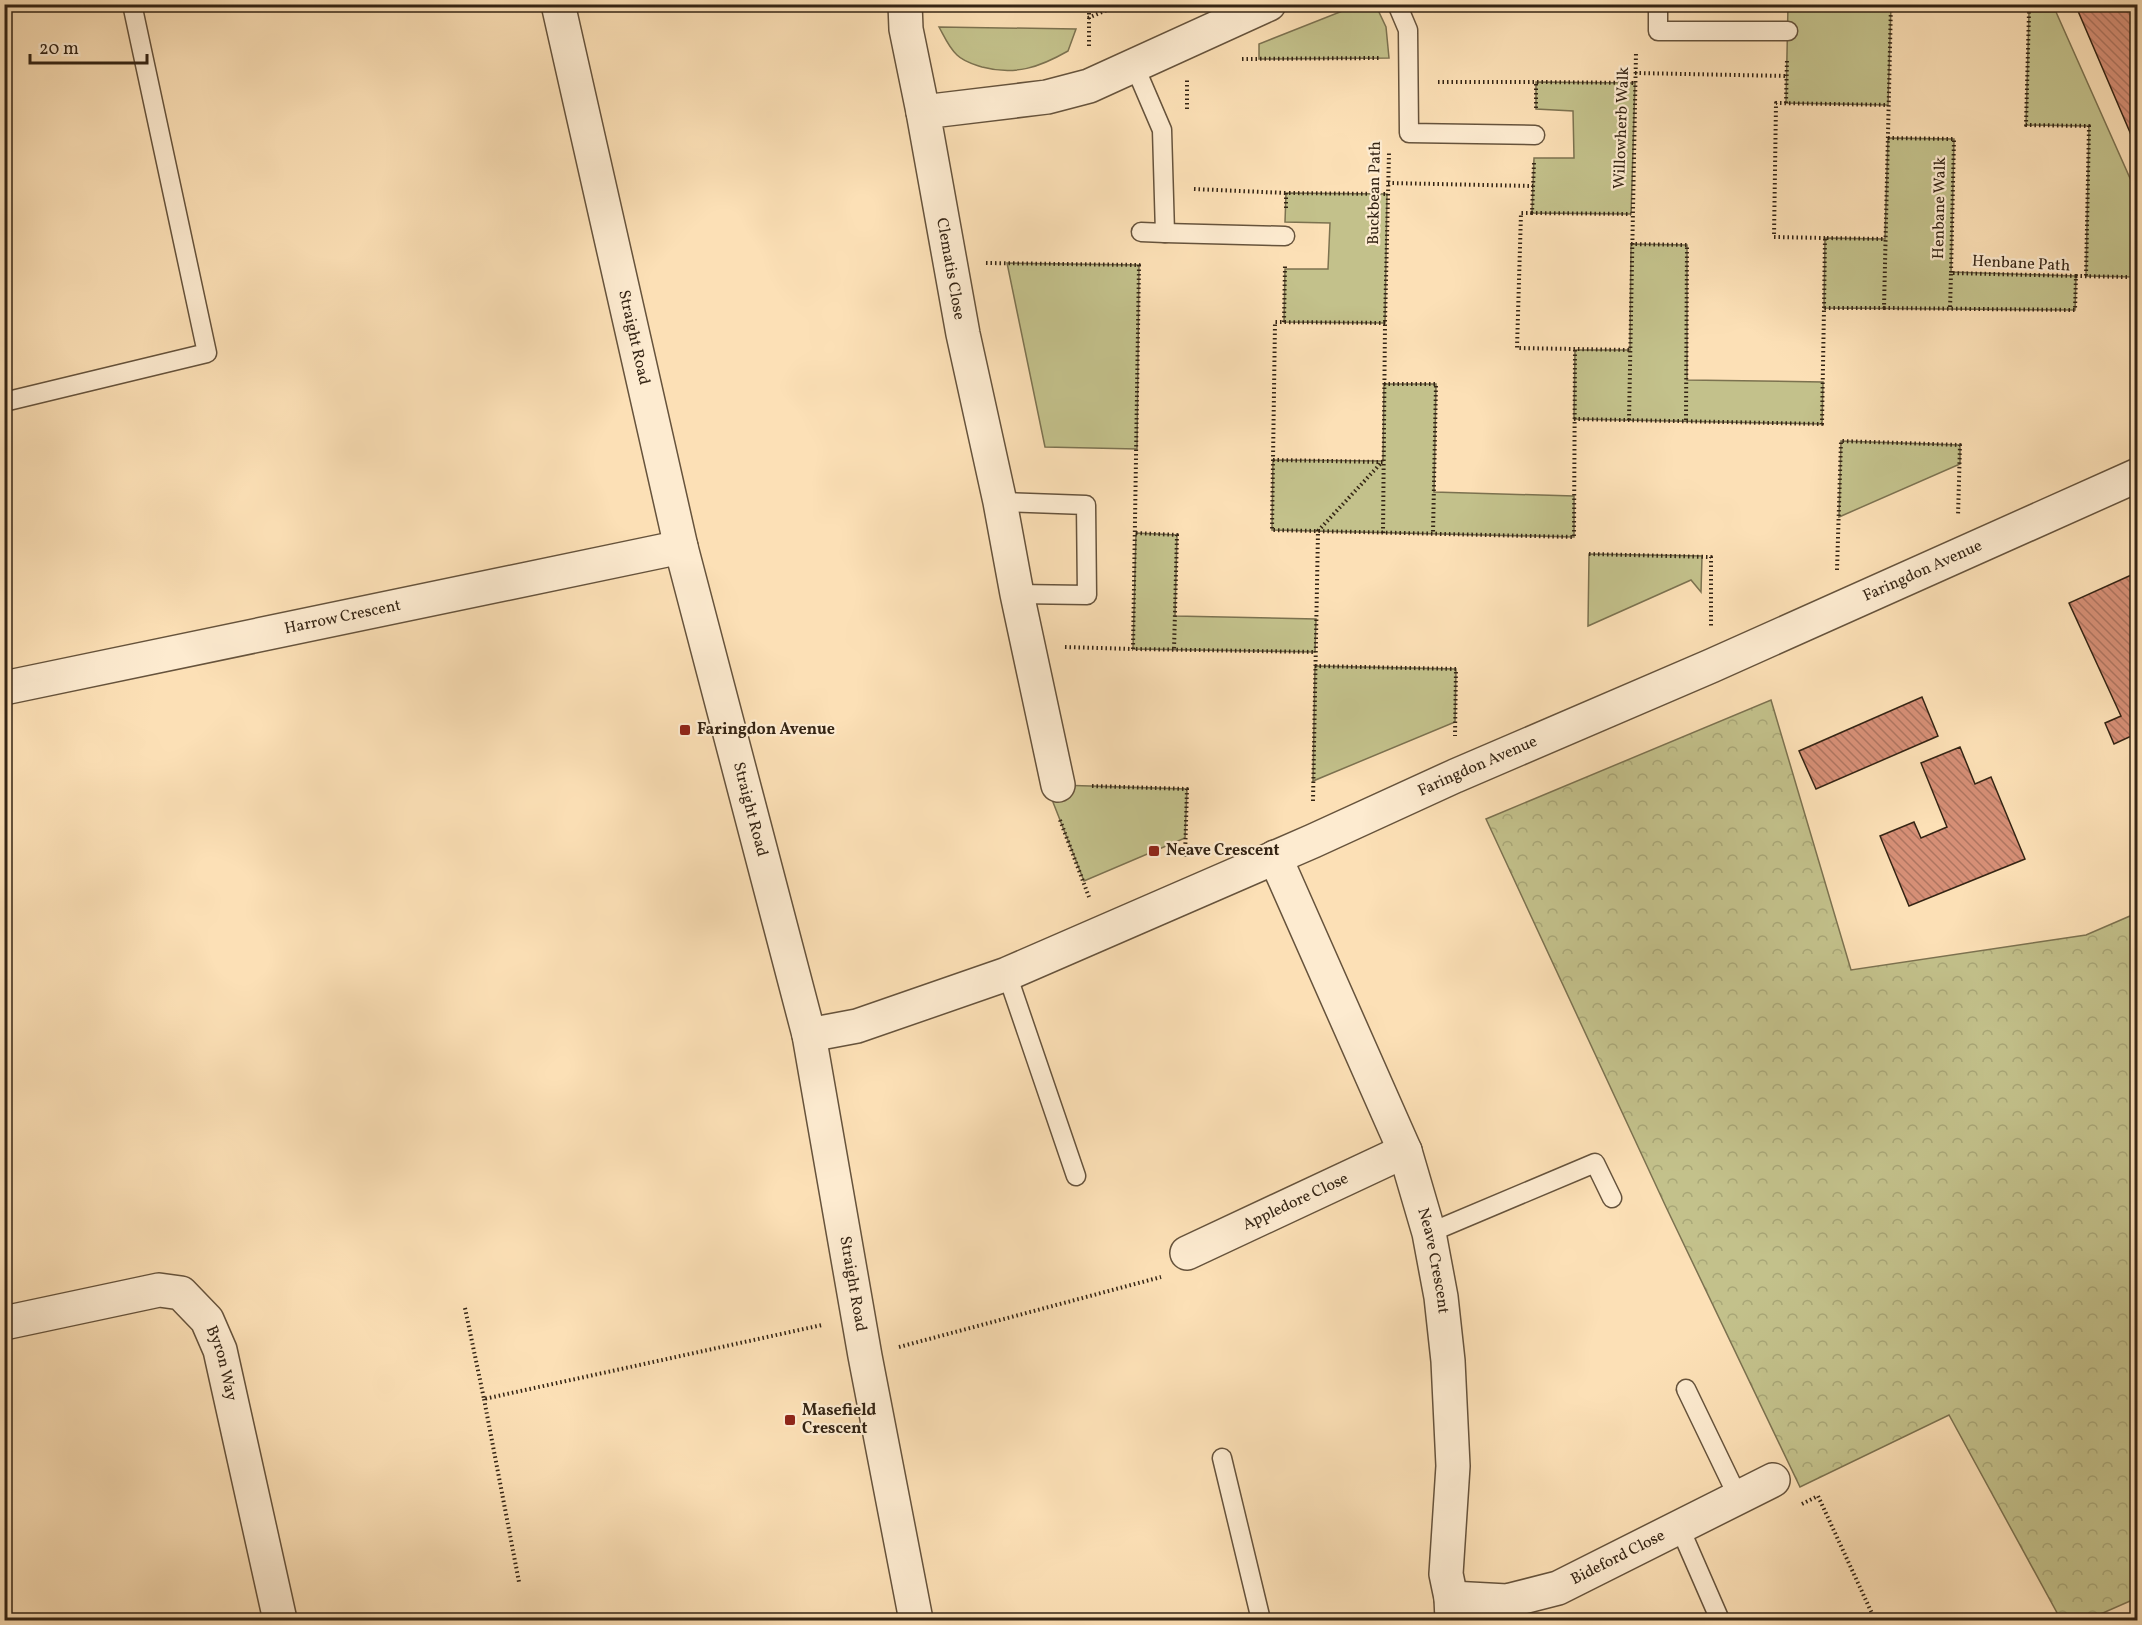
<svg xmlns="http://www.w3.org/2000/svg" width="2142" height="1625" viewBox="0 0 2142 1625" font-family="Vollkorn,serif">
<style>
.grass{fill:#c3c18b;stroke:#7c7250;stroke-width:1.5}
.forest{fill:url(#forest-crowns);stroke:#7c7250;stroke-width:1.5}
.building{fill:url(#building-back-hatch);stroke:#342414;stroke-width:1.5}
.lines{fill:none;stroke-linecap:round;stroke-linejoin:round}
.service-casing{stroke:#66533c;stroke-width:21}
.minor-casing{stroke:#66533c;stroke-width:36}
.tertiary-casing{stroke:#66533c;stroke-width:36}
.path{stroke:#342414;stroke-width:4;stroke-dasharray:1.5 3;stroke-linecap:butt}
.service{stroke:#fdebd0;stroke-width:18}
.minor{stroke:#fdebd0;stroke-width:33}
.tertiary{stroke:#fdebd0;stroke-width:33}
.poi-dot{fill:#8f2418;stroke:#fdebd0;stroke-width:2}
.labels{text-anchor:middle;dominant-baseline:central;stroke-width:4.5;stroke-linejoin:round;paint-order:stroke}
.street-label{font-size:16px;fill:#342414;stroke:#fdebd0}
.poi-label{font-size:16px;font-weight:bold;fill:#342414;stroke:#fdebd0;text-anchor:start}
</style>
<defs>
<pattern id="forest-crowns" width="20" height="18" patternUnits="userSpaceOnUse" patternTransform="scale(1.5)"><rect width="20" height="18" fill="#c3c18b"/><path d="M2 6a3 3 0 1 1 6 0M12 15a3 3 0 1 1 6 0" fill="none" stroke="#a8a677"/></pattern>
<pattern id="building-back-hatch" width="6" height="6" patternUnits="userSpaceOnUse" patternTransform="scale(1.5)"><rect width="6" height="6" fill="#d68f76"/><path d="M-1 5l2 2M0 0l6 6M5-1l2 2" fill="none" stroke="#ae7560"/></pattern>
</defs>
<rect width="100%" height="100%" fill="#fce0b6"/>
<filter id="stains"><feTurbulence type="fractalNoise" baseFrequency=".00333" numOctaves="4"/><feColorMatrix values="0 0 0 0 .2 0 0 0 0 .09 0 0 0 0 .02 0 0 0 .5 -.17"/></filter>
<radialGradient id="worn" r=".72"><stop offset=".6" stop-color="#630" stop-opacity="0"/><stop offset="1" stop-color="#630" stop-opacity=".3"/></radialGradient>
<g class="grass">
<polygon points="1788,5 1891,5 1888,105 1786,103"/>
<polygon points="1355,6 1377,8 1386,27 1389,58 1259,59 1259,44"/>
<polygon points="2029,12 2056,12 2137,194 2137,277 2086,276 2089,126 2026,125"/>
<path d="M939 27 1076 29 1068 51C1040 67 1015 76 982 67 973 64 964 62 957 55 949 48 944 36 939 27Z"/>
<polygon points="1536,82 1635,83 1631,214 1532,213 1534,158 1574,158 1573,111 1536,109"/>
<polygon points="1888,138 1954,139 1951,272 2076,276 2075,310 1824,308 1825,238 1885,239"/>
<polygon points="1286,193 1387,194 1385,323 1284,322 1285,269 1328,269 1330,223 1285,222"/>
<polygon points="1631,244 1687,245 1687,380 1823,382 1822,424 1574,419 1575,350 1630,350"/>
<polygon points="1007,263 1139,265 1137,449 1045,447"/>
<polygon points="1384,384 1436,384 1434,492 1574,496 1574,537 1272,530 1273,460 1383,461"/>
<polygon points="1841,441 1960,445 1960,464 1839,517"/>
<polygon points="1136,533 1177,535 1175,616 1316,619 1315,652 1133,649"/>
<polygon points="1589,554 1702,556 1701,592 1691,580 1588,626"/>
<polygon points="1315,666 1456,669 1455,722 1313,781"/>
<polygon points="1058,785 1187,789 1185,838 1084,881 1049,792"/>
</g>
<polygon class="forest" points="1771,700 1851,970 2086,935 2137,913 2137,1598 2087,1620 2061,1620 1949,1415 1800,1487 1666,1207 1486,819"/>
<g class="building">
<polygon points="2075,4 2138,4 2138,151"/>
<polygon points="2138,572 2138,733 2114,744 2105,723 2121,716 2069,603"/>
<polygon points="1922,697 1938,736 1816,789 1799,751"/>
<polygon points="1960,747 1975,784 1991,777 2025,859 1909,906 1880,836 1914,822 1921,838 1947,827 1921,763"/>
</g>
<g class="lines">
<g class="service-casing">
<g id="service">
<polyline points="1397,4 1408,30 1409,133 1535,135"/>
<polyline points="1658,4 1658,31 1788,31"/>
<polyline points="1135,67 1162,130 1165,233 1141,232"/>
<polyline points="1165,233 1285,236"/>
<polyline points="4,402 207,353 132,4"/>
<polyline points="1000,502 1086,505 1087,595 1017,594"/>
<polyline points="1007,974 1076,1176"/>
<polyline points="1429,1233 1595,1163 1612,1198"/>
<polyline points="1686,1389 1738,1497"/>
<polyline points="1222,1458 1261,1620"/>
<polyline points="1679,1526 1720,1620"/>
</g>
</g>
<g class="minor-casing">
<g id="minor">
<polyline points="905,4 906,29 923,112"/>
<path id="s1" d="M4 688 681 547"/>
<polyline points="1058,785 1017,594 1000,502 963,334 923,112 1047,97 1089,86 1269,4"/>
<path id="s2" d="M1275 857 1405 1151 1429 1233 1441 1297 1448 1361 1453 1466 1446 1574 1451 1598 1452 1620"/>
<path id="s3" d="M1187 1253 1405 1151"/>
<path id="s4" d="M4 1323 159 1290 181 1293 207 1320 220 1350 280 1620"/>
<path id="s5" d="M1451 1598 1507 1601 1558 1588 1773 1480"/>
</g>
</g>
<g class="tertiary-casing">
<g id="tertiary">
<path id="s6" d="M558 4 681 547 809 1035 865 1356 916 1620"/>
<path id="s7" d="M809 1035 857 1026 1007 974 1313 841 1455 776 1711 666 2138 475"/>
</g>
</g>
<g class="path">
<polyline points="1089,4 1089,46"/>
<polyline points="2029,12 2026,125 2089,126 2086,276"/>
<polyline points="1088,18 1121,4"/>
<polyline points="1242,59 1379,58"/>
<polyline points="1635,73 1787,76"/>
<polyline points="1438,82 1536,82"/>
<polyline points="1786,103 1787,59"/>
<polyline points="1536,108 1536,82 1635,83"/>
<polyline points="1187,109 1187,80"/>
<polyline points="1888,138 1954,139 1951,273"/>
<polyline points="1534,163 1532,213 1631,214"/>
<polyline points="1388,183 1533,186"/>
<polyline points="1194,189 1286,193"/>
<polyline points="1286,208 1286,193 1387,194"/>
<polyline points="1532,213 1521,213 1517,348 1630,350"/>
<polyline points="1825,238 1774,237 1776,103 1888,105"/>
<polyline points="1631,244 1687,245 1686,420"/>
<polyline points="986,263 1139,265 1133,649 1315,652"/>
<polyline points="2076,276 2127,277"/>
<polyline points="1824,308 1825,238 1885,239"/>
<polyline points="1884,308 2075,310 2076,276 1951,273 1950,309"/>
<polyline points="1284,322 1285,266"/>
<polyline points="1385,323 1275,322 1272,530 1574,537 1575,350"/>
<polyline points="1384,384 1436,384 1433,533"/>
<polyline points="1574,419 1822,424 1824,308 1884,308 1891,4"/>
<polyline points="1629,420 1636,52"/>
<polyline points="1273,460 1383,462"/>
<polyline points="1136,533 1177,535 1174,650"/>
<polyline points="1383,533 1385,323 1389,153"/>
<polyline points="1589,554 1711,557 1711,626"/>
<polyline points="1837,570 1841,441 1960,445 1958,516"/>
<polyline points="1065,647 1133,649"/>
<polyline points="1315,666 1456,669 1455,736"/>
<polyline points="1092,786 1187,789 1185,857"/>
<polyline points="1313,801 1318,531 1382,462"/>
<polyline points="1060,820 1089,897"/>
<polyline points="465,1308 484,1399 822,1325"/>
<polyline points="899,1347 1161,1277"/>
<polyline points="484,1399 519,1582"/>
<polyline points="1802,1504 1818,1496 1875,1620"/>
</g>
<use href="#service" class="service"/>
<use href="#minor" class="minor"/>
<use href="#tertiary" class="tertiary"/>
</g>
<g class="poi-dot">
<rect x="679" y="724" width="12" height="12" rx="3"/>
<rect x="1148" y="845" width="12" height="12" rx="3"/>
<rect x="784" y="1414" width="12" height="12" rx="3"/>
</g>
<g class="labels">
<g class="street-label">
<text transform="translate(1622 128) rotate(-88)">Willowherb Walk</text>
<text transform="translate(1375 193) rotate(-89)">Buckbean Path</text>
<text transform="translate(1940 208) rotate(-89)">Henbane Walk</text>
<text transform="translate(2021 264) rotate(3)">Henbane Path</text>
<text transform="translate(950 269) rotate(80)">Clematis Close</text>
<text stroke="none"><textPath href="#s6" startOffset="342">Straight Road</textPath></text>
<text stroke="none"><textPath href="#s7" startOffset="1208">Faringdon Avenue</textPath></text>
<text stroke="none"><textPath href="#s1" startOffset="346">Harrow Crescent</textPath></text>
<text stroke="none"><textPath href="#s7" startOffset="722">Faringdon Avenue</textPath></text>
<text stroke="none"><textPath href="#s6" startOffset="828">Straight Road</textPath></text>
<text stroke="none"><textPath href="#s3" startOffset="120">Appledore Close</textPath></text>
<text stroke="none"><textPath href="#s2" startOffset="435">Neave Crescent</textPath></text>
<text stroke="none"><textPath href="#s6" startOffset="1314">Straight Road</textPath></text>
<text stroke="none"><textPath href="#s4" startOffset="264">Byron Way</textPath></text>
<text stroke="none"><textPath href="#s5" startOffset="176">Bideford Close</textPath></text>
</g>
<g class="poi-label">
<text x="697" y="730">Faringdon Avenue</text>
<text x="1166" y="851">Neave Crescent</text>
<text x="802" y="1411">Masefield<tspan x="802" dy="18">Crescent</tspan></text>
</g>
</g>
<rect width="2142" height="1625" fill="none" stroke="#fce0b6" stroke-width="24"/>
<rect x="6" y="6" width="2130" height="1613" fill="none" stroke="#342414" stroke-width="3"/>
<rect x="12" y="12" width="2118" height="1601" fill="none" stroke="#342414" stroke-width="1.5"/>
<path d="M30 54v9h117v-9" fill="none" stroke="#342414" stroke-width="3"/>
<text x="39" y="54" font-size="18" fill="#342414" stroke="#fdebd0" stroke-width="4.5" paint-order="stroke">20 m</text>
<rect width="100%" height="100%" filter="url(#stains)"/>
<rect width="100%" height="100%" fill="url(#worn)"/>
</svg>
